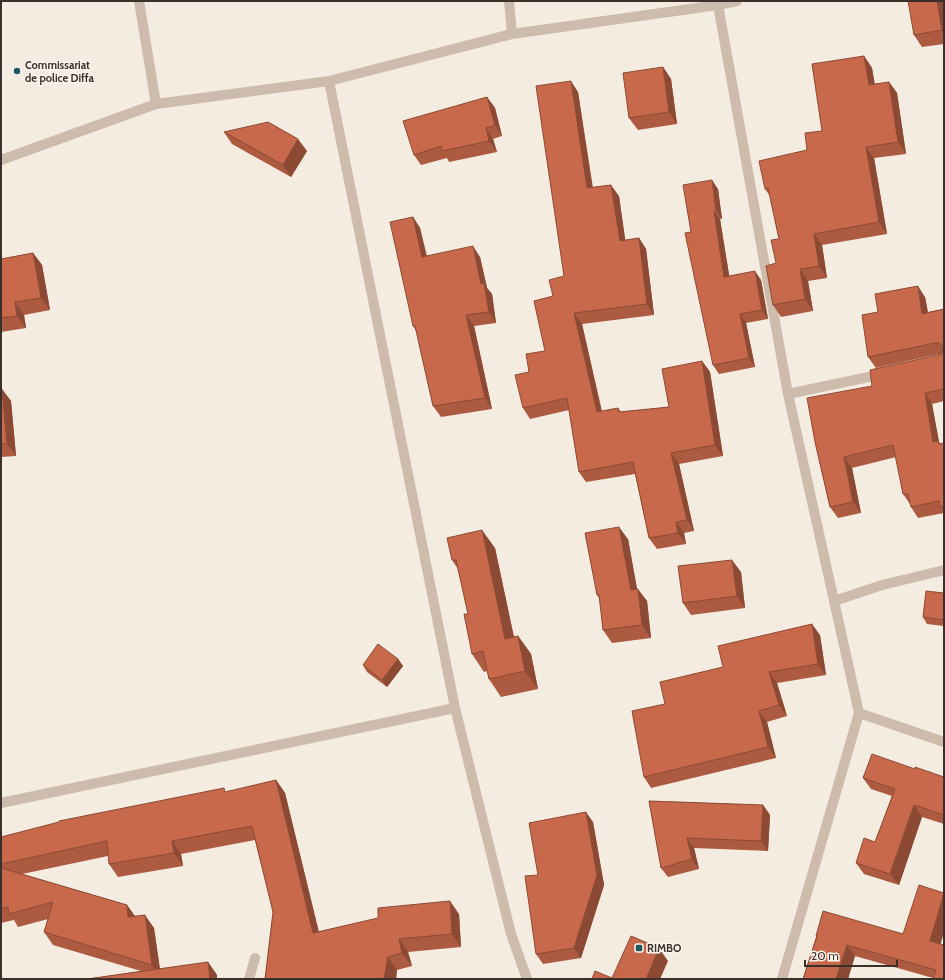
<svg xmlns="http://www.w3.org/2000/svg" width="945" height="980" viewBox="0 0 945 980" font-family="Cabin,sans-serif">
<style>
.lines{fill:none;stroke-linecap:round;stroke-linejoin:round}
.minor{stroke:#cdbbac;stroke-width:10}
.wall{fill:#ac5a40}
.shaded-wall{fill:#8c4a34}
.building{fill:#c8694b;stroke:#8c4a34}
.poi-dot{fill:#1f5a5e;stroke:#fbf5ee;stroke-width:1.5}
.labels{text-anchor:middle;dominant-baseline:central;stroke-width:3;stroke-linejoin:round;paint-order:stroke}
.poi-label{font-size:11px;font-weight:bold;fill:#3b302b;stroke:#fbf5ee;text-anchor:start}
</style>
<rect width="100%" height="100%" fill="#f4ebe1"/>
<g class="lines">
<g class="minor">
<polyline points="139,1 156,104"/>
<polyline points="509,1 512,34"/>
<polyline points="718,5 788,394 859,713 782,979"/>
<polyline points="329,81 455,708 511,934 527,979"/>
<polyline points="1,160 156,104 329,81 512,34 718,5 737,1"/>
<polyline points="788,394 883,374"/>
<polyline points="834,601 882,585 944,570"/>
<polyline points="859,713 944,742"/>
<polyline points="1,803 455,708"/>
<polyline points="249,979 255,958"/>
</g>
</g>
<g class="wall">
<polygon points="944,4 944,44 922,47 914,35"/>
<polygon points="864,56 872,68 874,84 889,82 897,93 906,154 874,158 887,234 822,245 827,278 808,281 813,311 781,317 773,305 776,263 779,239 770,196 765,189 807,150 822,131"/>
<polygon points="663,67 671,79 677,124 638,130 629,118"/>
<polygon points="578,92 593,188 619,196 625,240 639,238 646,249 654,315 582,324 602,411 618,408 621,412 669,407 702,361 710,372 723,456 679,464 694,531 684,533 686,544 657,549 649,538 635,474 586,482 579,472 569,410 530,419 523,408 529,372 545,351 553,296 564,276"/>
<polygon points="487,97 495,108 502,136 493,139 497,152 449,162 447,158 421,165 414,155"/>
<polygon points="224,132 307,151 291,177 232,144"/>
<polygon points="718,189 722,219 720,219 729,276 761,280 768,319 746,323 755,367 719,374 713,365 691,232"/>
<polygon points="413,217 420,228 427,256 480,257 487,288 492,294 496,323 474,326 492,409 441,417 433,406 417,332 413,326"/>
<polygon points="33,253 42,265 50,310 24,315 26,328 1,332 1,259"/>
<polygon points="925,297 928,312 944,309 944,401 932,404 939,442 940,444 944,443 944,513 918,518 911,507 910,504 903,494 896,457 852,468 861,513 838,518 830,507 815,442 872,386 939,354 876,368 868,357 878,312"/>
<polygon points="1,389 11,401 16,456 1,457"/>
<polygon points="628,539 637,589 647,601 651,638 612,643 603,630 600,599 597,595"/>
<polygon points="495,548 514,637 518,636 531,654 538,689 501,697 489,679 487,671 484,672 472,654 468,614 458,569 452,560"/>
<polygon points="741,572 745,608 691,615 683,603"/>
<polygon points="944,593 944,626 927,624 923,617"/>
<polygon points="820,635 826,675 777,683 787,716 767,722 776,758 651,788 644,777 665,704 723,667"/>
<polygon points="398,659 403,666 387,687 367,672 363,665"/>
<polygon points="915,769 944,777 944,824 922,817 899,885 864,874 856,863 875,842 892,796 871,789 863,778"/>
<polygon points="276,780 285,793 319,932 459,914 461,947 408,952 412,966 397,970 396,979 265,979 273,912 255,840 181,854 183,866 118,877 109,864 108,856 22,874 127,905 135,916 154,928 160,969 208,962 217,975 217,979 87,979 141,971 53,945 44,932 48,919 18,927 14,920 1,923 1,837 227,792"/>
<polygon points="649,801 763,805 770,815 768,851 694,848 699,869 668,877 661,868"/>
<polygon points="593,822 604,885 581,958 543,964 536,954 538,875"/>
<polygon points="944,893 944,932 940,944 944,945 933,978 855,956 848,979 803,979 816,937 816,936 903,934"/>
</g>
<g class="shaded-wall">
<polygon points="937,1 942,1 944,4 944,33 942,30"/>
<polygon points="864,56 872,68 877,96 869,85"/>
<polygon points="663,67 671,79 677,124 669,112"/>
<polygon points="571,81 578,92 594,199 587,188"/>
<polygon points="889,82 897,93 906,154 898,142"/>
<polygon points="487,97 495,108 502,136 495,125"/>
<polygon points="486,128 493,139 497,152 489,141"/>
<polygon points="298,139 307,151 291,177 283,165"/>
<polygon points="866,147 874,158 887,234 879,222"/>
<polygon points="712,180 718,189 722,219 716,210"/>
<polygon points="611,185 619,196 627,252 620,241"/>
<polygon points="714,211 720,219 731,286 724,277"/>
<polygon points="413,217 420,228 429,268 422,257"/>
<polygon points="814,234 822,245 827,278 819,266"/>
<polygon points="639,238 646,249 654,315 647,304"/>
<polygon points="473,246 480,257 487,288 492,294 496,323 489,312 481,284"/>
<polygon points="33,253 42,265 50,310 41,298"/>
<polygon points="800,269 808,281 813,311 805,299"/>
<polygon points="755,271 761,280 768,319 762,310"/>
<polygon points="918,286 925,297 930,325 922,314"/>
<polygon points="15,302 24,315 26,328 17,316"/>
<polygon points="574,313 582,324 604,423 597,412"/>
<polygon points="740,314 746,323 755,367 749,358"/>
<polygon points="466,315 474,326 492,409 485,398"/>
<polygon points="702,361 710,372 723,456 715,445"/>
<polygon points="2,389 11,401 16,456 7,444"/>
<polygon points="925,393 932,404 939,442 944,449 933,442"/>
<polygon points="671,453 679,464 694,531 687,520"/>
<polygon points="844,457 852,468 861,513 853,502"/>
<polygon points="676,522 684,533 686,544 678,533"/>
<polygon points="619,527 628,539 639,600 638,589 647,601 651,638 642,625 631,590"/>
<polygon points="482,530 495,548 518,657 505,639"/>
<polygon points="732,560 741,572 745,608 737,596"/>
<polygon points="812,624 820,635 826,675 818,664"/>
<polygon points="518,636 531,654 538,689 525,671"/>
<polygon points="398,659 403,666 387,687 382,680"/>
<polygon points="769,672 777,683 787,716 779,705"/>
<polygon points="759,711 767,722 776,758 768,747"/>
<polygon points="276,780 285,793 322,946 313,933"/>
<polygon points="763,805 770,815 768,851 761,841"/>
<polygon points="914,805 922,817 899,885 890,874"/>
<polygon points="586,812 593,822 604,885 581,958 574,948"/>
<polygon points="687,838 694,848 699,869 692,859"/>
<polygon points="172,841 181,854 183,866 174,853"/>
<polygon points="944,895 944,932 938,953 930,941"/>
<polygon points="450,901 459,914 461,947 452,934"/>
<polygon points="127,905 136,918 128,917"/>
<polygon points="145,915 154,928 161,978 152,965"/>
<polygon points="399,939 408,952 412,966 402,953"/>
<polygon points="847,945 855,956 848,979 836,979"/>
<polygon points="659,948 668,961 660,979 646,979"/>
<polygon points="388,957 397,970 396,979 384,979"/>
<polygon points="208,962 217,975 217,979 210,979"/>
</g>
<g class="building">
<polygon points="908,1 937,1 942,30 914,35"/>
<polygon points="864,56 869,85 889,82 898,142 866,147 879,222 814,234 819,266 800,269 805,299 773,305 766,266 776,263 771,240 779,239 768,188 765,189 759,161 807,150 805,133 822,131 812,64"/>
<polygon points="663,67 669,112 629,118 623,73"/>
<polygon points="571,81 587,188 611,185 620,241 639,238 647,304 574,313 597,412 618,408 619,412 669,407 662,369 702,361 715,445 671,453 687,520 676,522 678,533 649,538 633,462 579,472 567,398 523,408 515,375 529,372 526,354 545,351 534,301 553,296 549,280 564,276 536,86"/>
<polygon points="487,97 495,125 486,128 489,141 442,151 441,146 414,155 403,121"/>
<polygon points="268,122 298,139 283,165 224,132"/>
<polygon points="712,180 716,210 714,211 724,277 755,271 762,310 740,314 749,358 713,365 685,233 691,232 683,185"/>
<polygon points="413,217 422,257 473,246 481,284 484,283 489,312 466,315 485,398 433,406 415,326 413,326 390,222"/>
<polygon points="33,253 41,298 15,302 17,316 1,318 1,259"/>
<polygon points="918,286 922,314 944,309 944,389 925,393 933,442 938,441 939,444 944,443 944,506 940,507 939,501 911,507 908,494 903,494 893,445 844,457 853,502 830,507 815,442 807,398 872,386 870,370 938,355 941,354 943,351 943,347 939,343 935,343 868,357 862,315 878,312 875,294"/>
<polygon points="1,389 2,389 7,444 1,444"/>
<polygon points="619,527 631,590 638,589 642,625 603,630 599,595 597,595 585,533"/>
<polygon points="482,530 505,639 518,636 525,671 489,679 483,651 472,654 464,614 468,614 456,560 452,560 447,538"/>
<polygon points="732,560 737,596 683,603 678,566"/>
<polygon points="926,591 944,593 944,620 923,617"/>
<polygon points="812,624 818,664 769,672 779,705 759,711 768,747 644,777 632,711 665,704 660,682 723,667 718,646"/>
<polygon points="378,644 398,659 382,680 363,665"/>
<polygon points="872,754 915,769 915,767 944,777 944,815 914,805 890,874 856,863 864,838 875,842 895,789 863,778"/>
<polygon points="276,780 313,933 378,918 378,908 450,901 452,934 399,939 402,953 388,957 384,979 265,979 273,912 252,826 172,841 174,853 109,864 107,841 1,864 1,837 59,822 59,821 224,788 225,792"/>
<polygon points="649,801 763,805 761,841 687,838 692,859 661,868"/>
<polygon points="586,812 597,875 574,948 536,954 525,876 538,875 529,823"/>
<polygon points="1,868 127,905 128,917 145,915 152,965 44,932 53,902 9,914 8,907 1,908"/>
<polygon points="919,885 944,893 930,941 944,945 944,979 933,979 936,970 847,945 836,979 803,979 817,936 816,936 823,911 903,934"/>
<polygon points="631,936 659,948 646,979 592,979 595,971 612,978"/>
<polygon points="208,962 210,979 87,979"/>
</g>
<g class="poi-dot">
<circle cx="17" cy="71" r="4"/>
<rect x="635" y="944" width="8" height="8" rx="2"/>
</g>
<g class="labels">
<g class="poi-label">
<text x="25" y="65">Commissariat<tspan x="25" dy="13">de police Diffa</tspan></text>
<text x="647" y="948">RIMBO</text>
</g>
</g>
<rect width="945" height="980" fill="none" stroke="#3b302b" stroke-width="4"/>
<path d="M805 960v6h92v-6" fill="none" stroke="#3b302b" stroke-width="2"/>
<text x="811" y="960" font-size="12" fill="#3b302b" stroke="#fbf5ee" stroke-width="3" paint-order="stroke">20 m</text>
</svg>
